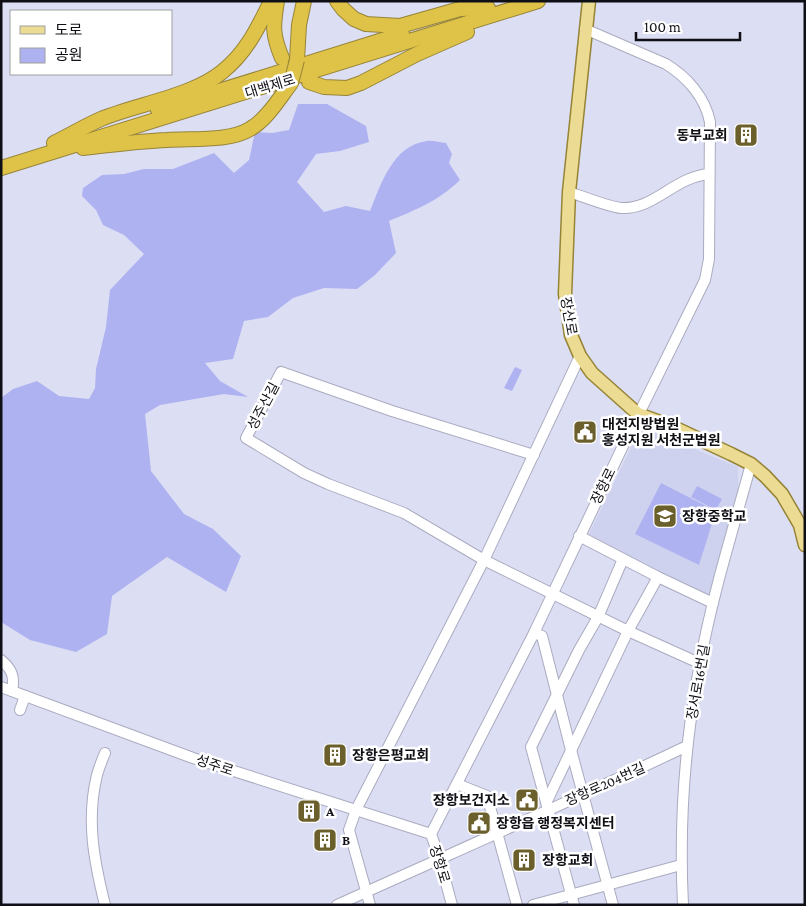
<svg xmlns="http://www.w3.org/2000/svg" width="806" height="906" viewBox="0 0 806 906" font-family="'Crimson Pro','Noto Sans KR',serif">
<style>
.built{fill:#cfd2ef}
.green{fill:#afb2f0}
.lines{fill:none;stroke-linecap:round;stroke-linejoin:round}
.minor-casing{stroke:#aaabc0;stroke-width:12}
.major-casing{stroke:#968437;stroke-width:15}
.highway-casing{stroke:#968437;stroke-width:16}
.minor{stroke:#fff;stroke-width:10}
.major{stroke:#ecdb92;stroke-width:12}
.highway{stroke:#dfc349;stroke-width:14}
.highway-bridge-casing{stroke:#968437;stroke-width:16;stroke-linecap:butt}
.highway-bridge{stroke:#dfc349;stroke-width:14}
.labels{text-anchor:middle;dominant-baseline:central;stroke-width:5;stroke-linejoin:round;paint-order:stroke}
.street-label{font-size:14px;fill:#0f0f16;stroke:#fff}
.poi-label{font-size:14px;font-weight:bold;fill:#0f0f16;stroke:#fff;text-anchor:start}
</style>
<rect width="100%" height="100%" fill="#dcdef4"/>
<polygon class="built" points="641,427 738,467 738,499 711,601 587,538"/>
<g class="green">
<path d="M298 104H327L366 126 369 142 340 151 316 154 297 182 324 212 346 206 370 211C381 184 393 145 427 141 433 140 440 143 446 143L452 154 449 163 460 180C437 202 417 209 389 221L396 253 375 275 357 289 324 288 293 298 268 317 244 321 233 359 205 363 220 381 248 397 224 394 160 405 145 414 151 471 184 514 213 529 241 556 226 592 167 557 112 596 107 634 76 652 30 640 1 622V398L13 389 37 381 59 396 89 399 95 388 96 369 106 327 110 290 144 254 124 235 103 225 96 210 82 196 83 188 102 175 124 174 144 169H173L214 153 234 173 249 160 255 132 272 133 289 130Z"/>
<polygon points="515,367 522,370 512,391 504,388"/>
<polygon points="661,483 716,511 699,565 635,534"/>
<polygon points="697,486 722,499 716,510 691,497"/>
</g>
<g class="lines">
<g class="minor-casing">
<g id="minor">
<path d="M569 192C582 196 609 207 621 208 654 210 674 177 709 174"/>
<polyline points="534,455 392,411 281,372 246,438 304,473 328,484 404,513 484,560 628,631 699,663"/>
<polyline points="579,536 658,577 713,603"/>
<polyline points="534,633 542,636 571,750 613,905"/>
<path d="M1 660C12 669 15 677 12 691"/>
<polyline points="1,687 193,758 431,834"/>
<polyline points="20,710 25,696"/>
<path d="M105 753C102 760 99 768 97 775 86 820 94 861 105 905"/>
<polyline points="457,784 487,796 517,905"/>
<polyline points="547,801 628,631 658,577"/>
<path d="M337 905C454 852 572 801 687 746"/>
<polyline points="370,905 349,830 356,810 484,560 580,356"/>
<path d="M452 905 439 857 431 834 534 633 621 450 705 280 709 259 710 122C705 97 687 77 666 64L585 29"/>
<polyline points="533,905 681,865"/>
<polyline points="574,905 531,747 579,650 598,617 623,559"/>
<path d="M683 905C679 825 685 741 700 663 712 596 733 530 751 464"/>
</g>
</g>
<g class="major-casing">
<polyline id="major" points="589,1 569,192 565,294 571,335 580,356 592,373 638,414 671,426 731,454 751,464 765,476 782,494 800,525 805,545"/>
</g>
<g class="highway-casing">
<g id="highway">
<path d="M277 1C273 26 272 34 282 58"/>
<polyline points="337,1 343,9 354,19 366,24 400,26 460,9 488,8"/>
<polyline points="297,60 299,25 304,1"/>
<polyline points="309,82 324,87 347,88 361,83 417,54 467,32"/>
<polyline points="158,110 402,34"/>
<path d="M54 143C70 135 85 126 101 119 137 104 193 96 222 72 246 53 258 28 271 1"/>
<path d="M83 148C111 145 139 141 167 140 191 138 229 142 250 129 267 119 279 99 291 83"/>
<polyline points="1,168 538,1"/>
</g>
</g>
<use href="#minor" class="minor"/>
<use href="#major" class="major"/>
<use href="#highway" class="highway"/>
<g class="highway-bridge-casing">
<polyline id="highway-bridge" points="291,83 297,60"/>
</g>
<use href="#highway-bridge" class="highway-bridge"/>
</g>
<defs>
<g id="building-square" transform="scale(1.25)"><rect x="-9" y="-9" width="18" height="18" rx="4" fill="#6b5f2c" stroke="#fff"/><path d="M-4-6H4V6H1V3H-1V6H-4ZM-2.5-4.3h1.7v1.8h-1.7ZM.8-4.3h1.7v1.8H.8ZM-2.5-1h1.7V.8h-1.7ZM.8-1h1.7V.8H.8Z" fill="#fff"/></g>
<g id="civic-square" transform="scale(1.25)"><rect x="-9" y="-9" width="18" height="18" rx="4" fill="#6b5f2c" stroke="#fff"/><path d="M-.6-6.5H3V-4.5H.6V-3L4-1V1h2V6H-6V1h2V-1L-.6-3ZM-1.2 2.5V6h2.4V2.5Z" fill="#fff"/></g>
<g id="school-square" transform="scale(1.25)"><rect x="-9" y="-9" width="18" height="18" rx="4" fill="#6b5f2c" stroke="#fff"/><path d="M0-5L7-2L0 1L-7-2ZM-4 1L0 2.5L4 1V4Q0 6-4 4Z" fill="#fff"/></g>
</defs>
<g fill-rule="evenodd">
<use href="#building-square" x="746" y="135"/>
<use href="#civic-square" x="585" y="432"/>
<use href="#school-square" x="665" y="516"/>
<use href="#building-square" x="335" y="755"/>
<use href="#civic-square" x="527" y="800"/>
<use href="#building-square" x="309" y="811"/>
<use href="#civic-square" x="479" y="823"/>
<use href="#building-square" x="325" y="840"/>
<use href="#building-square" x="524" y="860"/>
</g>
<g class="labels">
<g class="street-label">
<text transform="translate(270 86) rotate(-17)">대백제로</text>
<text transform="translate(569 316) rotate(80)">장산로</text>
<text transform="translate(263 406) rotate(-62)">성주산길</text>
<text transform="translate(603 486) rotate(-64)">장항로</text>
<text transform="translate(698 682) rotate(-80)">장서로16번길</text>
<text transform="translate(215 765) rotate(18)">성주로</text>
<text transform="translate(605 784) rotate(-24)">장항로204번길</text>
<text transform="translate(440 864) rotate(73)">장항로</text>
</g>
<g class="poi-label">
<text x="728" y="135" text-anchor="end">동부교회</text>
<text x="602" y="424">대전지방법원<tspan x="602" dy="16">홍성지원 서천군법원</tspan></text>
<text x="682" y="516">장항중학교</text>
<text x="352" y="755">장항은평교회</text>
<text x="510" y="800" text-anchor="end">장항보건지소</text>
<text x="326" y="811">A</text>
<text x="496" y="823">장항읍 행정복지센터</text>
<text x="342" y="840">B</text>
<text x="542" y="860">장항교회</text>
</g>
</g>
<rect width="806" height="906" fill="none" stroke="#0f0f16" stroke-width="5"/>
<rect x="10" y="10" width="162" height="65" fill="#ffffff" stroke="#9f9fa2"/>
<rect x="20" y="26" width="25" height="8" fill="#ecdb92" stroke="#9f9fa2"/>
<text x="55" y="35" font-size="15" fill="#0f0f16">도로</text>
<rect x="20" y="48" width="25" height="15" fill="#afb2f0" stroke="#9f9fa2"/>
<text x="55" y="60" font-size="15" fill="#0f0f16">공원</text>
<path d="M636 32v8h104v-8" fill="none" stroke="#0f0f16" stroke-width="2.5"/>
<text x="644" y="32" font-size="15" fill="#0f0f16" stroke="#ffffff" stroke-width="4" paint-order="stroke">100 m</text>
</svg>
